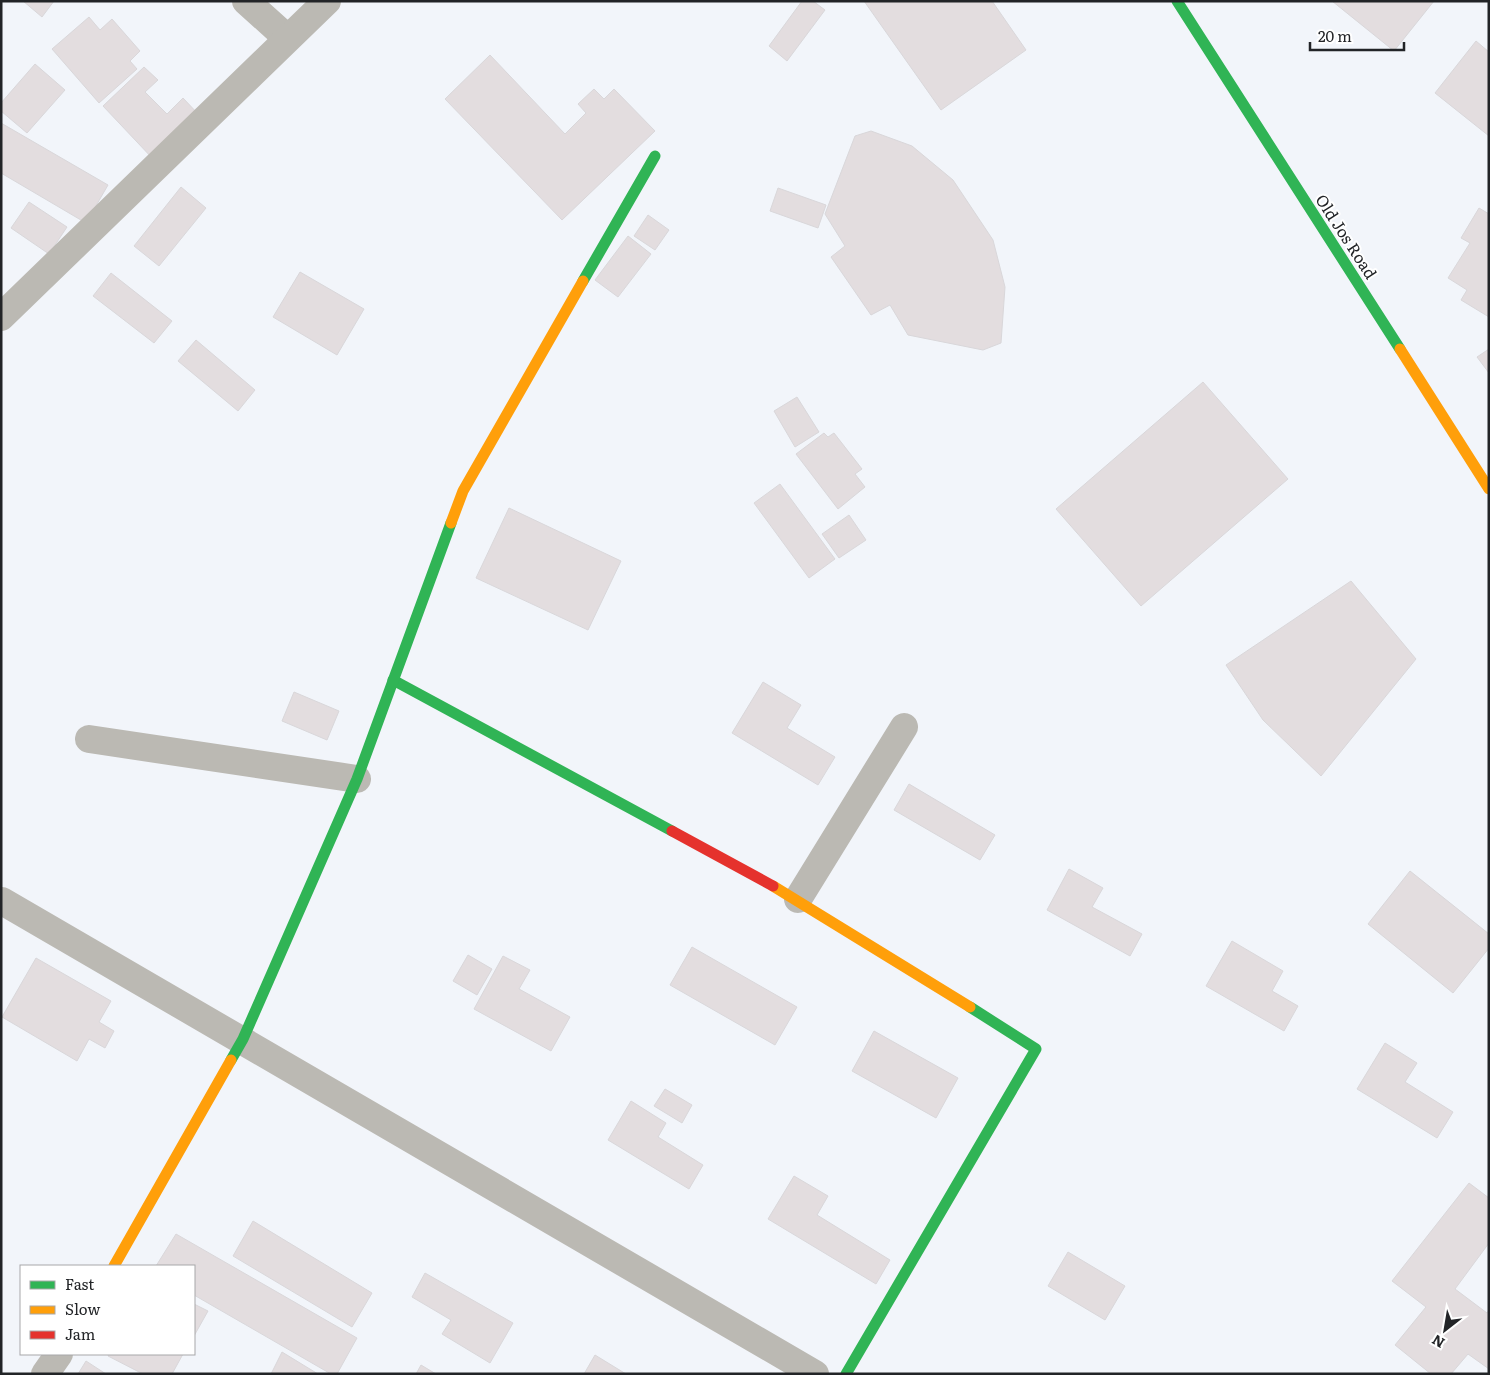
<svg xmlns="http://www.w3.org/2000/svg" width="1490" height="1375" viewBox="0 0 1490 1375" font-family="Literata,serif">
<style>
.building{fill:#e3dddf;stroke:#d9d7da}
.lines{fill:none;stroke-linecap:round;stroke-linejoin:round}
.street{stroke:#bbb9b3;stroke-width:28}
.fast{stroke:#30b455;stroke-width:11}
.slow{stroke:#ff9f0a;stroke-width:11}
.jam{stroke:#e5322d;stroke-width:11}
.labels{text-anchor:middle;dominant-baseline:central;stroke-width:4;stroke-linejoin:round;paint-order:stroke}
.street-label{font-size:16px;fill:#222427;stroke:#fff}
</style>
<rect width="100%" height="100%" fill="#f2f5fa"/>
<g class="building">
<polygon points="23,1 54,1 42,17"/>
<polygon points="802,1 813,1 825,10 787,61 769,46"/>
<polygon points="864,1 992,1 1026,50 941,110"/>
<polygon points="1332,1 1434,1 1394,51"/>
<polygon points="89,17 100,30 112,19 140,51 130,61 137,69 99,103 52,49"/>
<polygon points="1476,41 1489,52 1489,136 1435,93"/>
<polygon points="490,55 565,134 586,113 578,104 594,89 604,99 614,89 655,131 562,220 445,99"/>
<polygon points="35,64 65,90 27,133 1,111 1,103"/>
<polygon points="144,67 158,80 145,92 167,114 183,98 200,116 154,160 103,106"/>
<polygon points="1,123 108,185 86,223 1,173"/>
<polygon points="871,131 912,146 953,180 993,240 1005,287 1001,343 983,350 908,335 890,305 871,315 831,257 845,246 825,214 855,136"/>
<polygon points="181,187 206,208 159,266 134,246"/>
<polygon points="778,188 826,205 818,228 770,211"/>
<polygon points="29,202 67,227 49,254 11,228"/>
<polygon points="1479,208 1489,214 1489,317 1461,300 1467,290 1448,278 1470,243 1461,238"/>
<polygon points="648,215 669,230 655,250 634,236"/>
<polygon points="628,236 651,254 618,297 595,280"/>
<polygon points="300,272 364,309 337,355 273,317"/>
<polygon points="111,273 172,321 154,343 93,296"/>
<polygon points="196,340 255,390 238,411 178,361"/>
<polygon points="1489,349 1489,373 1477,357"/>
<polygon points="1203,382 1288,479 1141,606 1056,509"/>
<polygon points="797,397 819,432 795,447 774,411"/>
<polygon points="824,433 828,437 834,433 862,469 855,474 865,487 838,509 796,454"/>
<polygon points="780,484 835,559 809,578 754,503"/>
<polygon points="509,508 621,561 588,630 476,578"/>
<polygon points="849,515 866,540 839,558 822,534"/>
<polygon points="1351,581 1416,659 1321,776 1263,720 1226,665"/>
<polygon points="763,682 801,705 787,728 835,757 818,785 732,733"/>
<polygon points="294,692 339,711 327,740 282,721"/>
<polygon points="909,784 995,835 980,860 894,810"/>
<polygon points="1069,869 1103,888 1092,907 1142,934 1130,956 1047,910"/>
<polygon points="1410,871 1489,934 1489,948 1453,993 1368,924"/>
<polygon points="1232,941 1283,971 1272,991 1298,1006 1284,1031 1206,986"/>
<polygon points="692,947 797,1007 775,1045 670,985"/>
<polygon points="468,955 492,969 477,995 453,981"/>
<polygon points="503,956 530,970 519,989 570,1017 551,1051 474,1009"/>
<polygon points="36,958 111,1001 99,1022 114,1031 105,1048 89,1039 77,1061 2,1017"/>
<polygon points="874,1031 958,1078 936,1118 852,1071"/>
<polygon points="1385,1043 1417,1063 1405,1082 1453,1112 1437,1138 1357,1089"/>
<polygon points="665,1089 692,1105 682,1123 654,1106"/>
<polygon points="631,1101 666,1123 658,1137 703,1165 689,1189 608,1140"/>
<polygon points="794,1176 828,1196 817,1215 890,1260 876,1284 768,1219"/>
<polygon points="1469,1183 1489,1198 1489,1243 1455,1289 1487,1313 1489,1310 1489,1369 1468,1354 1451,1374 1431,1374 1395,1345 1426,1307 1392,1281"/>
<polygon points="253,1221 372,1293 352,1327 233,1256"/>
<polygon points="176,1234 357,1338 337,1374 331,1374 194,1295 194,1266 156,1266"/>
<polygon points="1068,1252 1125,1286 1105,1320 1048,1286"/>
<polygon points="425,1273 513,1323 490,1363 442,1334 451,1320 412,1297"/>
<polygon points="194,1304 208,1311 194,1336"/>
<polygon points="282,1352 318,1374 271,1374"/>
<polygon points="109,1354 183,1354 172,1374 143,1374 108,1356"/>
<polygon points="595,1355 626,1374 584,1374"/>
<polygon points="86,1361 106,1374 78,1374"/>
<polygon points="421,1365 436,1374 416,1374"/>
</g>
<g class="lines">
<g class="street">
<polyline points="246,1 287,38"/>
<polyline points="1,317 327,1"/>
<polyline points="89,739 357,779"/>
<polyline points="798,899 904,727"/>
<polyline points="2,901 815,1374"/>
<polyline points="45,1374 59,1354"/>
</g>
<g class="fast">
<polyline points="1177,1 1400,349"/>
<polyline points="583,281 655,156"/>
<polyline points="393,680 672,831"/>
<polyline points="231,1060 243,1039 357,779 451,523"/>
<polyline points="846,1374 1036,1049 970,1007"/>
</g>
<g class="slow">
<polyline points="1400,349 1489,489"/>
<polyline points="451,523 463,491 583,281"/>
<polyline points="773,886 970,1007"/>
<polyline points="114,1266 231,1060"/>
</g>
<polyline class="jam" points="672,831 773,886"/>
</g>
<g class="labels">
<g class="street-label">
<text transform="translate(1347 236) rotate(57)">Old Jos Road</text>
</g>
</g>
<rect width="1490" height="1375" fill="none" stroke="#222427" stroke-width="5"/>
<rect x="20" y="1265" width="175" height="90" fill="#ffffff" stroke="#a7a7a9"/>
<rect x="30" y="1281" width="25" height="8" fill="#30b455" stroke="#a7a7a9"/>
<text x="65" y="1290" font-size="15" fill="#222427">Fast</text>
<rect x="30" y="1306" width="25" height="8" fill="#ff9f0a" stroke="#a7a7a9"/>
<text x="65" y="1315" font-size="15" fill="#222427">Slow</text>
<rect x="30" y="1331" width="25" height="8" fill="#e5322d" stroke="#a7a7a9"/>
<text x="65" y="1340" font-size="15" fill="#222427">Jam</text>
<g transform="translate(1445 1330) rotate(211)" stroke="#ffffff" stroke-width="4" paint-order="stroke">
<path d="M0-4L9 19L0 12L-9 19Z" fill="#222427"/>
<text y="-8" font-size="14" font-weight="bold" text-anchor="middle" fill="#222427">N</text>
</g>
<path d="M1310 42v8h94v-8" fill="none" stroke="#222427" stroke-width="2.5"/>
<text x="1318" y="42" font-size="15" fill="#222427" stroke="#ffffff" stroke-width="4" paint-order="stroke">20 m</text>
</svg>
